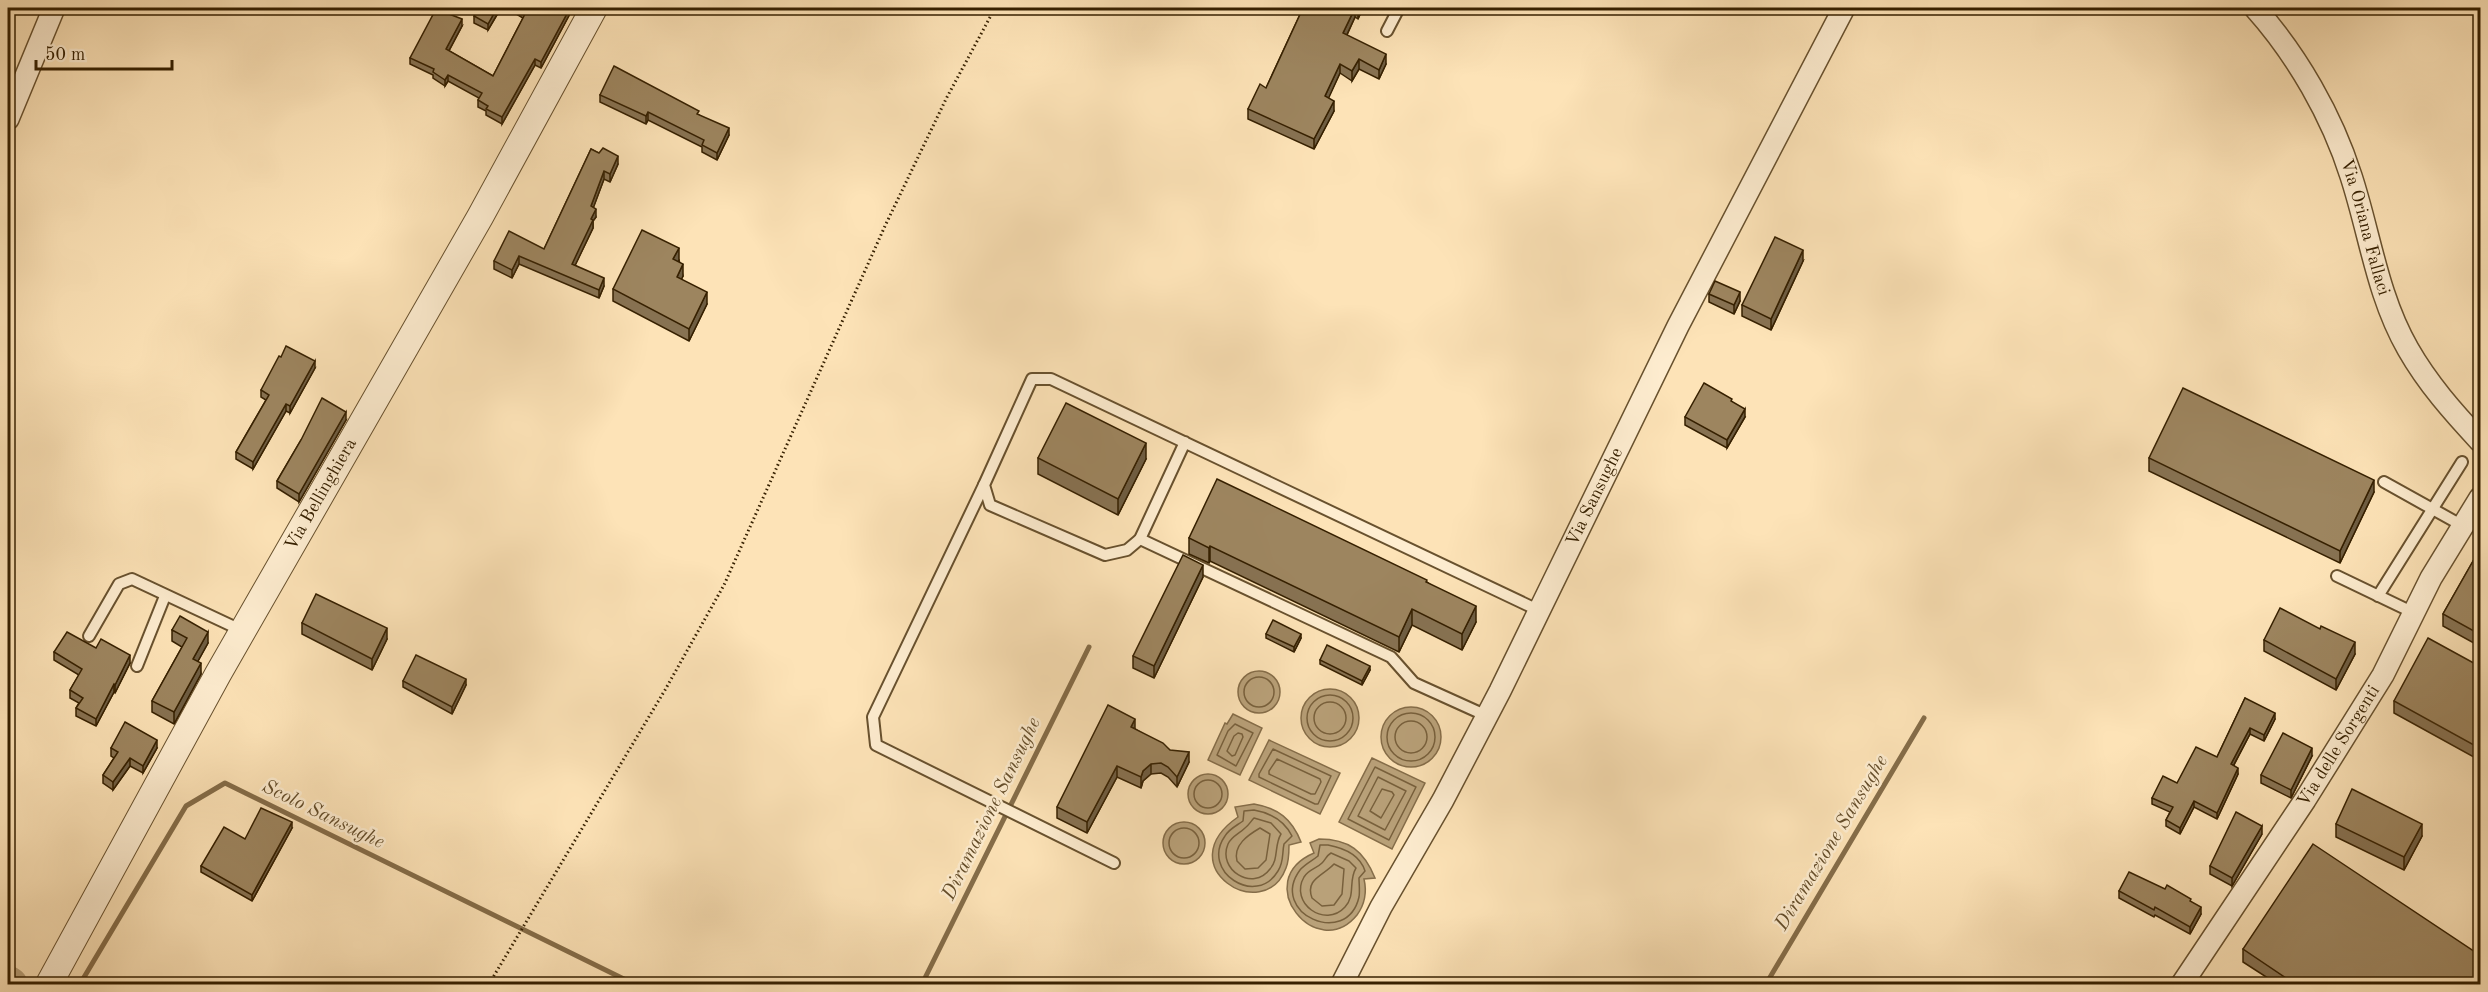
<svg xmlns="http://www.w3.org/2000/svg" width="2488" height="992" viewBox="0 0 2488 992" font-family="'Old Standard TT',serif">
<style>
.water{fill:#b9a179;stroke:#856d49;stroke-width:1.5}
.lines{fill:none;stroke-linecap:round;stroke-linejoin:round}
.shore{stroke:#78603c;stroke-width:1.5}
.stream{stroke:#856d49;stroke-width:5}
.river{stroke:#b9a179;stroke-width:33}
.service-casing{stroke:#68512e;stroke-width:14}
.minor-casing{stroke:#68512e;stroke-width:24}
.tertiary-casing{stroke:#68512e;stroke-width:28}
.path{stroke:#362000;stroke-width:3;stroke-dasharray:1.5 3;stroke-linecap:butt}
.service{stroke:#feedd0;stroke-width:10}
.minor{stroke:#feedd0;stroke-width:21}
.tertiary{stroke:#feedd0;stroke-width:26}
.wall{fill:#877252;stroke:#362000;stroke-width:1.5}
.shaded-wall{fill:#6e5d42;stroke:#362000;stroke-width:1.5}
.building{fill:#9d855f;stroke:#362000;stroke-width:1.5}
.labels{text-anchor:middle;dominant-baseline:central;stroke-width:5;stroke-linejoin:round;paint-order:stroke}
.street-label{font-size:18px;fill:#362000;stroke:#feedd0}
.water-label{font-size:20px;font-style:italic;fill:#644d2a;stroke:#feedd0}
</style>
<rect width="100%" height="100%" fill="#fde3b7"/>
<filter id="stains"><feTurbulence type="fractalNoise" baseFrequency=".00333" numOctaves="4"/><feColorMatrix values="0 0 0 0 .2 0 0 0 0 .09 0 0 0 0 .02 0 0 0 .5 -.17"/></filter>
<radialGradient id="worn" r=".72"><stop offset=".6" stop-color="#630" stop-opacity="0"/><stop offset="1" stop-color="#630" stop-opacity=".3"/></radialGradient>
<g class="water">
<circle cx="1259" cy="692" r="21"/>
<circle cx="1330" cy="718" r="29"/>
<circle cx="1411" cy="737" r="30"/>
<polygon points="1233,714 1262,728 1240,775 1208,760 1225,723 1227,724"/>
<polygon points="1269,740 1340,773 1320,814 1249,780"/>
<polygon points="1372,758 1425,783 1392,849 1339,822"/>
<circle cx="1208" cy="794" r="20"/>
<path d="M1254 804C1278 808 1292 819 1301 842L1289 845C1289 853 1289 861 1286 868 1264 927 1167 866 1238 817L1235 807Z"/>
<circle cx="1184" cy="843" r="21"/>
<path d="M1319 839C1349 839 1364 851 1375 878L1364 879C1367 892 1365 904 1357 915 1317 964 1249 881 1314 853L1310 843Z"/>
</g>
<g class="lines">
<g class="shore">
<circle cx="1259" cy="692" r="15"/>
<circle cx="1330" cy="718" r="23"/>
<circle cx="1330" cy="718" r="16"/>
<circle cx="1411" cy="737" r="24"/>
<circle cx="1411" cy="737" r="16"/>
<polygon points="1235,724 1253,733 1236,766 1217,755 1228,731"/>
<polygon points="1238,733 1242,734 1243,737 1235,755 1232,756 1227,751 1234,736"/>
<polygon points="1273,749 1331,776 1318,804 1315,804 1259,777 1259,774"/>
<polygon points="1277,759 1320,779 1321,782 1315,794 1311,794 1269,774 1269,771"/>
<polygon points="1375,767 1416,787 1389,840 1348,819"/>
<polygon points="1378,777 1406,791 1385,830 1358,816"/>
<circle cx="1208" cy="794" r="14"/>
<polygon points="1382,789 1392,792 1394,795 1381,818 1370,811"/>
<path d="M1254 810C1271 813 1284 820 1292 836L1284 844C1282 853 1284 862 1278 871 1256 908 1200 871 1225 836 1229 829 1236 826 1243 821L1244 811Z"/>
<path d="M1254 818 1271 823 1281 834C1274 845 1279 859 1270 869 1253 892 1217 870 1228 844 1232 836 1239 834 1245 828 1249 825 1251 821 1254 818Z"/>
<path d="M1260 828 1270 834 1266 860 1258 868 1245 869 1237 861C1233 845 1248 835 1260 828Z"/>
<circle cx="1184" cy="843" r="15"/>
<path d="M1328 845C1344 848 1360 855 1365 871L1359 878C1359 884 1360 891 1359 897 1347 949 1268 913 1300 870 1305 864 1312 861 1318 856L1320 845Z"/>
<path d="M1331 853 1349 861 1356 868C1348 881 1356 895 1345 907 1325 929 1289 903 1304 877 1309 869 1316 869 1322 863 1326 859 1326 856 1331 853Z"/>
<path d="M1334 864 1344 869 1342 894 1334 905 1322 906 1312 898C1305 879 1323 876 1334 864Z"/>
</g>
<g class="stream">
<polyline points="80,984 186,806 225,783 634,984"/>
<polyline points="922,984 1089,647"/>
<polyline points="1766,984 1924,718"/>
</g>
<polyline class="river" points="8,982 11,984"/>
<g class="service-casing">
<g id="service">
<polyline points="1387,31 1399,8"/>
<polyline points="1185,442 1140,539 1127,550 1105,555 990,505 984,485 1032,379 1051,379 1540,611"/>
<polyline points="2384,482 2463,526"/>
<polyline points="984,485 873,717 876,745 1114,863"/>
<polyline points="1140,539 1391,657 1414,683 1487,716"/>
<polyline points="2337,576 2412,612"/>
<polyline points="2378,596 2462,462"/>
<polyline points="89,636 119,584 132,579 243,631"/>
<polyline points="137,666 165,596"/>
</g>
</g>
<g class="minor-casing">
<g id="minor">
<path id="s1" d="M2255 8C2297 55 2332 116 2351 176 2370 234 2377 295 2408 349 2428 384 2453 412 2480 441"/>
<polyline points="8,119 54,8"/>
<path id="s2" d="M1342 984 1381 907 1443 800 1500 691 1678 326 1844 8"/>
<path id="s3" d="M2182 984 2305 800 2383 675 2431 578 2480 498"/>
</g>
</g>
<g class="tertiary-casing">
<g id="tertiary">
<path id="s4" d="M49 984 218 674 480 217 594 8"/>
</g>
</g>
<polyline class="path" points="489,984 665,690 724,585 885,226 946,99 995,8"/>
<use href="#service" class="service"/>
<use href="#minor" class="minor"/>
<use href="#tertiary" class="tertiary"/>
</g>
<g class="wall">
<polygon points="501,8 488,30 474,23 474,16"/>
<polygon points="506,8 573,8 541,68 535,65 502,124 486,115 486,111 478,107 478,100 479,98 448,81 445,86 433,78 433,75 410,64 410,58 462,26 449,51 493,76 523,18"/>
<polygon points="1303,8 1363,8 1358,19 1355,17 1347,35 1386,64 1379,79 1359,69 1352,81 1340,73 1328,98 1334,111 1314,149 1248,119 1248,109 1266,88"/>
<polygon points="600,95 699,115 729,135 717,160 702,152 702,147 648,120 646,124 600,102"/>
<polygon points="591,149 618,164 610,182 604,179 593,208 596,217 593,221 593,228 575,265 604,286 599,298 519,264 512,278 494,269 494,261 544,249"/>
<polygon points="679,260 683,276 681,279 707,304 689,341 613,301 613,289"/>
<polygon points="1803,261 1771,330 1742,316 1742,305"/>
<polygon points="1709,294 1740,301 1734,314 1709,302"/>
<polygon points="315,368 290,413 286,411 253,469 236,459 236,452 266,400 261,397 261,390"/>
<polygon points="1685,417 1745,417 1727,448 1685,425"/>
<polygon points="346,420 299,502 277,488 277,481 301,440"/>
<polygon points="1038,458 1146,459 1118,515 1038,474"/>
<polygon points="2149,458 2374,492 2340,563 2149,471"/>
<polygon points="1189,538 1427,582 1476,622 1462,650 1412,625 1399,652 1210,561 1209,563 1189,554"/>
<polygon points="2481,547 2481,647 2443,626 2443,614"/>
<polygon points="1203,577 1154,678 1133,668 1133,656"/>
<polygon points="302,623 387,639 372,670 302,634"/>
<polygon points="172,630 208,643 198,661 201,674 174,724 152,712 152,701 182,647 172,641"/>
<polygon points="1266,634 1301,638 1294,652 1266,638"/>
<polygon points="2264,640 2355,654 2336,690 2264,651"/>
<polygon points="96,648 130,663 115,693 114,692 96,726 76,716 76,708 79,703 70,698 70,690 79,675 54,660 54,652"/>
<polygon points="1320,660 1370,670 1362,685 1320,664"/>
<polygon points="2481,667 2481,761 2394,713 2394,701"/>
<polygon points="403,681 466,685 452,714 403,687"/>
<polygon points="2245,698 2275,719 2264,741 2250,734 2234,765 2238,774 2217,819 2194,807 2180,834 2166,826 2166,820 2170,812 2152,804 2152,798 2177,783 2217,757"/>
<polygon points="1135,729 1189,762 1177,787 1168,777 1161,773 1151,774 1143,781 1141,788 1117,777 1087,833 1057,818 1057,807"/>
<polygon points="111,748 157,748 143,773 130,766 113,790 103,783 103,775 114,758 111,756"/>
<polygon points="2312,756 2291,798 2261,783 2261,775"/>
<polygon points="2336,824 2422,836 2404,870 2336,837"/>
<polygon points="292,828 252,901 201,872 201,866 245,839"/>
<polygon points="2262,834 2232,886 2210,874 2210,866"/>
<polygon points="2119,891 2191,902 2201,914 2190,934 2155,915 2154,917 2119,898"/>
<polygon points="2243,949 2481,984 2277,984 2243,962"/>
</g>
<g class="shaded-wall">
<polygon points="497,8 501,8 488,30 488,24"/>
<polygon points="570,8 573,8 541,68 541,62"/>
<polygon points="1355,8 1355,17 1343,43 1343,33"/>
<polygon points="1358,8 1363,8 1358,19"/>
<polygon points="462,19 462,26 446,56 446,49"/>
<polygon points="1386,54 1386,64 1379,79 1379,70"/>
<polygon points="535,59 535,65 502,124 502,117"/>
<polygon points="1359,59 1359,69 1352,81 1352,71"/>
<polygon points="1340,64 1340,73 1325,106 1325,96"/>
<polygon points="448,75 448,81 445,86 445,80"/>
<polygon points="1334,101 1334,111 1314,149 1314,139"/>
<polygon points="648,112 648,120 646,124 646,116"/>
<polygon points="729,128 729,135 717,160 717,153"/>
<polygon points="618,156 618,164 610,182 610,174"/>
<polygon points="604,171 604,179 591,214 591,206"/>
<polygon points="596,209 596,217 593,221 593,228 572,272 572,264 591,219"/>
<polygon points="679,248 679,260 673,271 673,259"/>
<polygon points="1803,250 1803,261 1771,330 1771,319"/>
<polygon points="519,256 519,264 512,278 512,270"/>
<polygon points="683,264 683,276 677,289 677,277"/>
<polygon points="604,278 604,286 599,298 599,290"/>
<polygon points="707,292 707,304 689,341 689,329"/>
<polygon points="1740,292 1740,301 1734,314 1734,305"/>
<polygon points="315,361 315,368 290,413 290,406"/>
<polygon points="286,404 286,411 253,469 253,462"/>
<polygon points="1745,409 1745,417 1727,448 1727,440"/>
<polygon points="346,412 346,420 299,502 299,494"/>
<polygon points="1146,443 1146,459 1118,515 1118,499"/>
<polygon points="2374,480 2374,492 2340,563 2340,551"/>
<polygon points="1210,546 1210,561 1209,563 1209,548"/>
<polygon points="1203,565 1203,577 1154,678 1154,666"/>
<polygon points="1476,606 1476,622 1462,650 1462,634"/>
<polygon points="1412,609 1412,625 1399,652 1399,637"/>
<polygon points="387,628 387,639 372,670 372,659"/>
<polygon points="208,632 208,643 193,670 193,659"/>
<polygon points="1301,634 1301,638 1294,652 1294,647"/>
<polygon points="2355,642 2355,654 2336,690 2336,679"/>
<polygon points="130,655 130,663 115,693 115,685"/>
<polygon points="201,663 201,674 174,724 174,712"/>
<polygon points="1370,666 1370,670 1362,685 1362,681"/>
<polygon points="466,679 466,685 452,714 452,707"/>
<polygon points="114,684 114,692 96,726 96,719"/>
<polygon points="2275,713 2275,719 2264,741 2264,735"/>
<polygon points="1135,719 1135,729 1131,727"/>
<polygon points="2250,728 2250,734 2231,770 2231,764"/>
<polygon points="157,740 157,748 143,773 143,766"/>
<polygon points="2312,748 2312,756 2291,798 2291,790"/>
<polygon points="1189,752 1189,762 1177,787 1177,777"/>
<polygon points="130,758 130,766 113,790 113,782"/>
<polygon points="1151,764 1151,774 1143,781 1141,788 1141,777 1143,771"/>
<polygon points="1117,766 1117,777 1087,833 1087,822"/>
<polygon points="2238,768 2238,774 2217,819 2217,813"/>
<polygon points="2194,801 2194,807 2180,834 2180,828"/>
<polygon points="292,822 292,828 252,901 252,895"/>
<polygon points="2422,824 2422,836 2404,870 2404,857"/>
<polygon points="2262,826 2262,834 2232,886 2232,878"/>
<polygon points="2201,907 2201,914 2190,934 2190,927"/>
</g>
<g class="building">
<polygon points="479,8 497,8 488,24 474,16"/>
<polygon points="516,8 570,8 541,62 535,59 502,117 486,109 488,106 478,100 482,93 448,75 445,80 433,72 434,69 410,58 436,9 462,19 446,49 493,76 525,14"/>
<polygon points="1303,8 1355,8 1343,33 1386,54 1379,70 1359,59 1352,71 1340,64 1325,96 1334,101 1314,139 1248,109 1260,84 1266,88"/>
<polygon points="614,66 699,111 697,114 729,128 717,153 702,145 704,140 648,112 646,116 600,95"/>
<polygon points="603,148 618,156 610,174 604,171 591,206 596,209 591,219 593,220 572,264 604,278 599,290 519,256 512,270 494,261 509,231 544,249 591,149 599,153"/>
<polygon points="642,230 679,248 673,259 683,264 677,277 707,292 689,329 613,289"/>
<polygon points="1775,237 1803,250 1771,319 1742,305"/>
<polygon points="1715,281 1740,292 1734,305 1709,294"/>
<polygon points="286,346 315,361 290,406 286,404 253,462 236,452 269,395 261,390 279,356 281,357"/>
<polygon points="1704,383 1732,399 1731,401 1745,409 1727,440 1685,417"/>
<polygon points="2183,388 2374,480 2340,551 2149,458"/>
<polygon points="322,398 346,412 299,494 277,481 301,440"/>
<polygon points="1066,403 1146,443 1118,499 1038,458"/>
<polygon points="1217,479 1427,580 1426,582 1476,606 1462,634 1412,609 1399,637 1210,546 1209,548 1189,538"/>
<polygon points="2481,547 2481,635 2443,614"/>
<polygon points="1183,555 1203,565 1154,666 1133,656"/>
<polygon points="316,594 387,628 372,659 302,623"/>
<polygon points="2280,608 2320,629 2321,626 2355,642 2336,679 2264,640"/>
<polygon points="180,616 208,632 193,659 201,663 174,712 152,701 187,638 172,630"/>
<polygon points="1273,620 1301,634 1294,647 1266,634"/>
<polygon points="67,632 96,648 101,639 130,655 115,685 114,684 96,719 76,708 83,698 70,690 82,669 54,652"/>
<polygon points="2428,638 2481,667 2481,749 2394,701"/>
<polygon points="1327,645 1370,666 1362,681 1320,660"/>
<polygon points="416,655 466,679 452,707 403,681"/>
<polygon points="2245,698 2275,713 2264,735 2250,728 2231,764 2238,768 2217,813 2194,801 2180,828 2166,820 2173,807 2152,798 2163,776 2177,783 2196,747 2217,757"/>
<polygon points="1108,705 1135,719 1131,727 1163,743 1170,750 1189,752 1177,777 1168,767 1161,763 1151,764 1143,771 1141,777 1117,766 1087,822 1057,807"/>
<polygon points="125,722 157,740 143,766 130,758 113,782 103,775 118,752 111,748"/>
<polygon points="2283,733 2312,748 2291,790 2261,775"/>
<polygon points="2352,789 2422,824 2404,857 2336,824"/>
<polygon points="261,808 292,822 252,895 201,866 224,827 245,839"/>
<polygon points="2236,812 2262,826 2232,878 2210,866"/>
<polygon points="2313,844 2481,956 2481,984 2295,984 2243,949"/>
<polygon points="2129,872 2165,889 2167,885 2191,899 2190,901 2201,907 2190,927 2155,907 2154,910 2119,891"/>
</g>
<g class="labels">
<g class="street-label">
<text stroke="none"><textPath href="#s1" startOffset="248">Via Oriana Fallaci</textPath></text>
<text stroke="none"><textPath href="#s4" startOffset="560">Via Bellinghiera</textPath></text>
<text stroke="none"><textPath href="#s2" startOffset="549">Via Sansughe</textPath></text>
<text stroke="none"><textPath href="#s3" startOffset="285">Via delle Sorgenti</textPath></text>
</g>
<g class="water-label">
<text transform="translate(992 809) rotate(-64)">Diramazione Sansughe</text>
<text transform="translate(323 815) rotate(26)">Scolo Sansughe</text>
<text transform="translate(1832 843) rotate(-59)">Diramazione Sansughe</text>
</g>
</g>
<rect width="2488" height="992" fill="none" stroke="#fde3b7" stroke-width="30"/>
<rect x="9" y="9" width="2470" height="974" fill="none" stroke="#362000" stroke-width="3"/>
<rect x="15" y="15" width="2458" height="962" fill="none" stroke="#362000" stroke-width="1.5"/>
<path d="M36 60v9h136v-9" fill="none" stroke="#362000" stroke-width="3"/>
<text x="45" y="60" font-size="18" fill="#362000" stroke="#feedd0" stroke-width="4.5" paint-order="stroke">50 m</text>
<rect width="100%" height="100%" filter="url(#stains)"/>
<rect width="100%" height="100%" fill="url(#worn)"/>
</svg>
